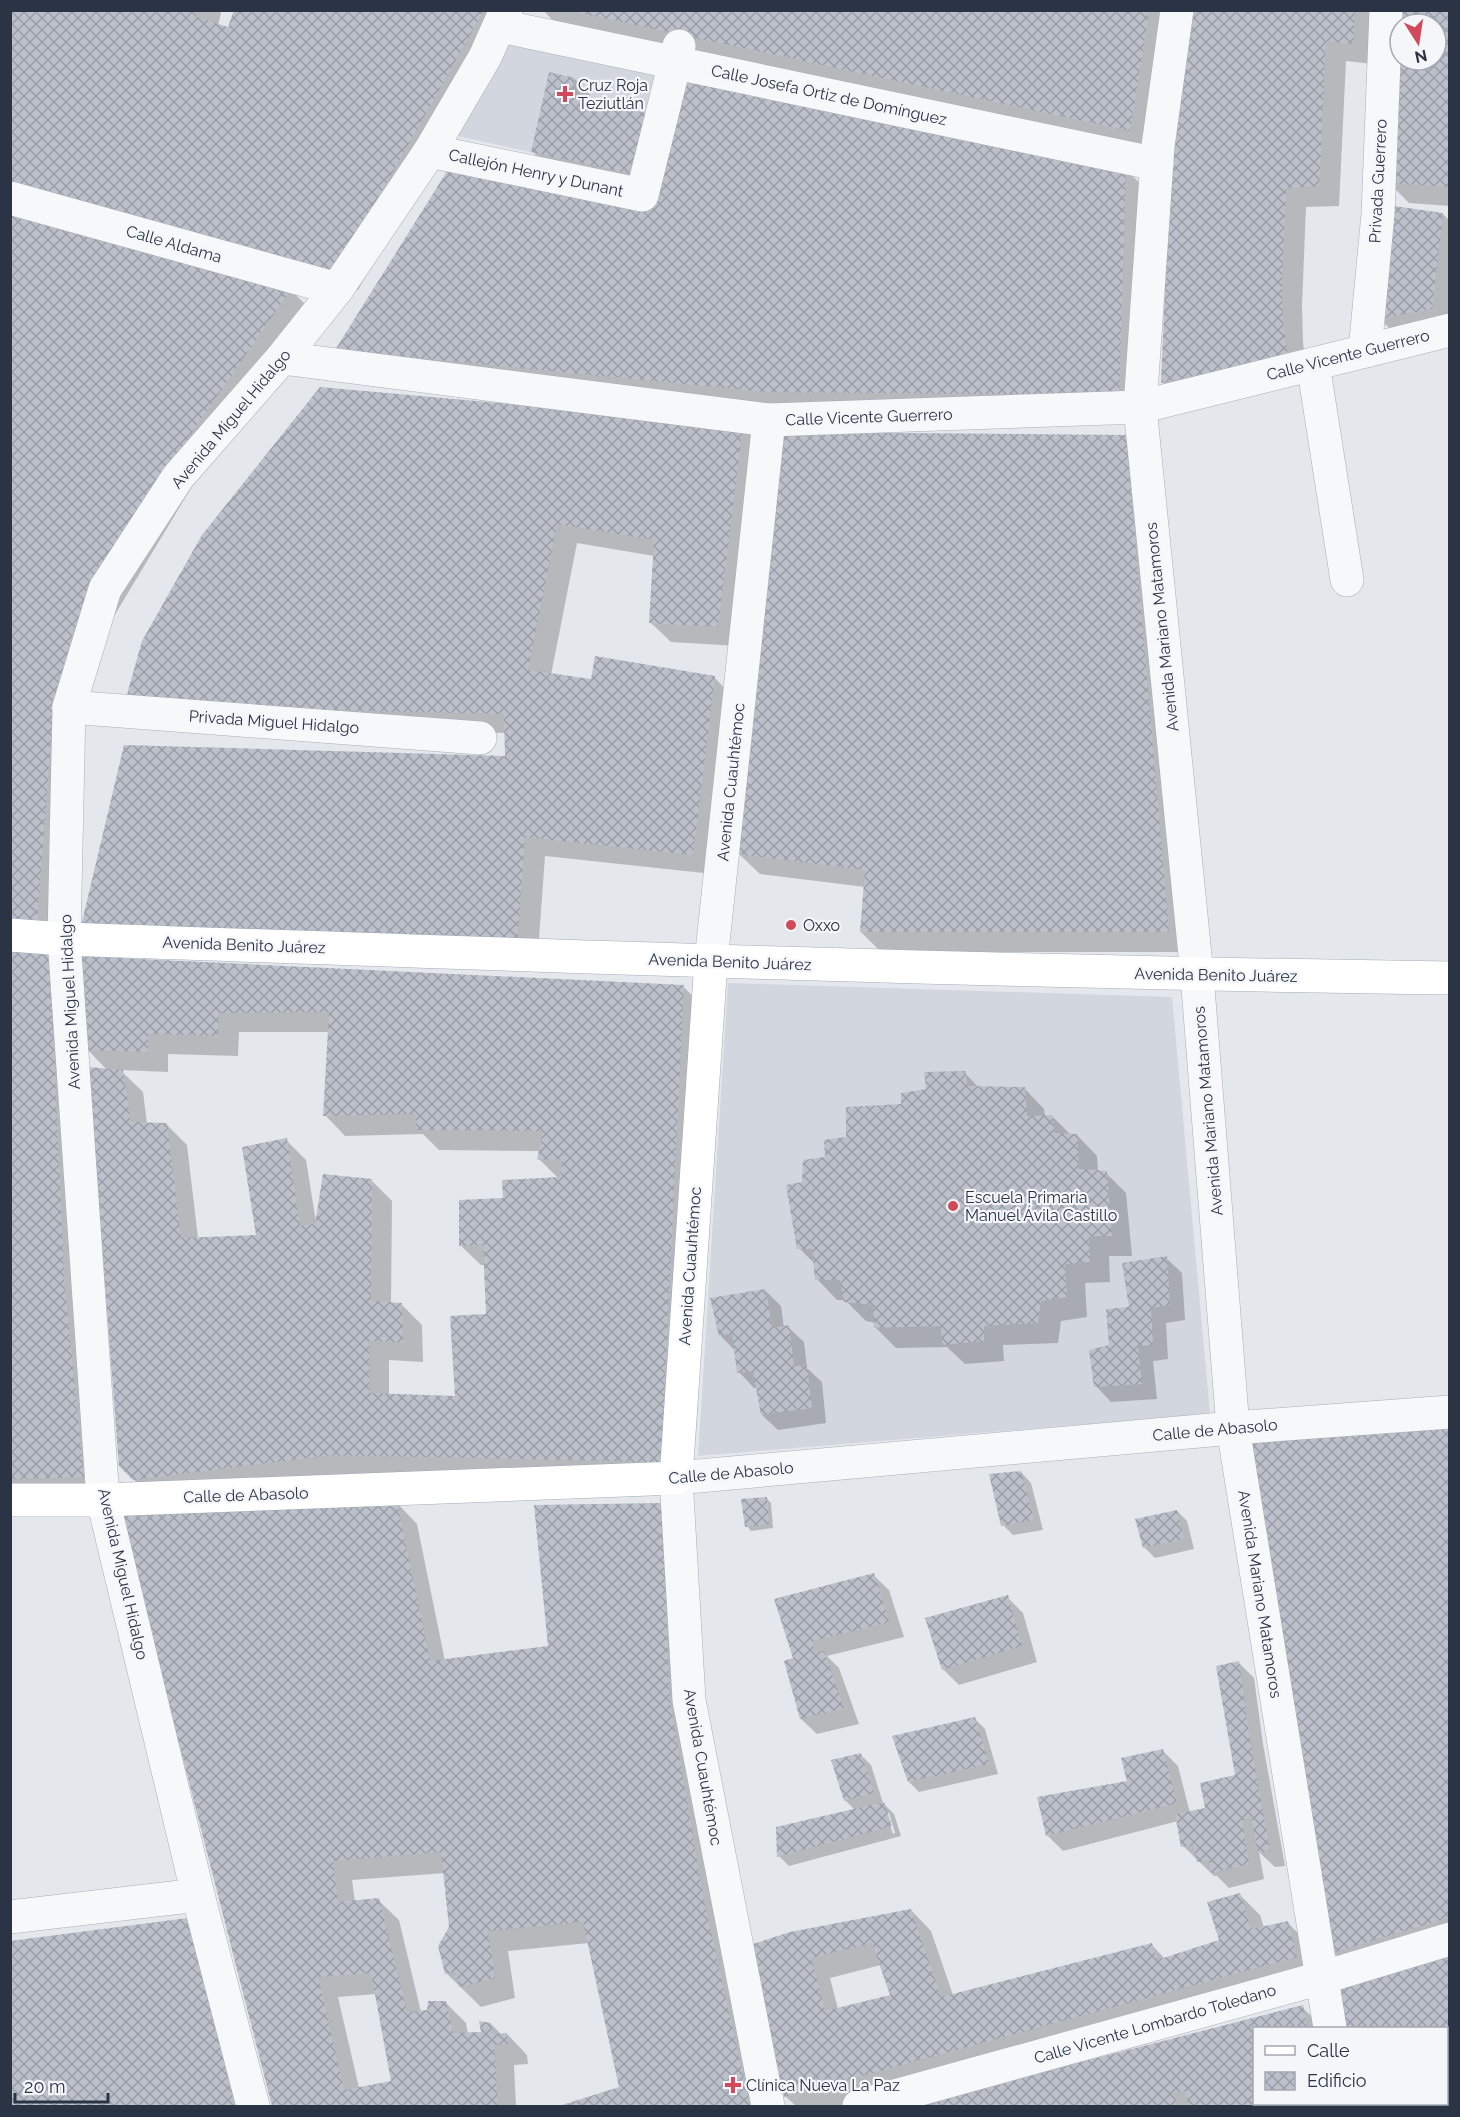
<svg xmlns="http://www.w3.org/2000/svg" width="1460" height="2117" viewBox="0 0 1460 2117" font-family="Raleway,sans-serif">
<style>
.built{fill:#d2d6de}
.shadow{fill:#0003;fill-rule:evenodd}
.building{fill:url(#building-cross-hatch);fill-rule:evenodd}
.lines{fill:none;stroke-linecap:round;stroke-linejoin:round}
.minor-casing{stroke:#a9aeb7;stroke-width:34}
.primary-casing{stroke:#a3abb8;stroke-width:34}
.minor{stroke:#f7f8fa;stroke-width:33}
.primary{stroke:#fff;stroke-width:33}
.poi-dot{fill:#d1495b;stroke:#f4f6f9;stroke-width:2}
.labels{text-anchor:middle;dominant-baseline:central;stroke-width:4.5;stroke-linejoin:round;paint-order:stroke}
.poi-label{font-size:16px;fill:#2b3445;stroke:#f4f6f9;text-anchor:start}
.street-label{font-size:16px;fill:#2b3445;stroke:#f4f6f9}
</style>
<defs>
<pattern id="building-cross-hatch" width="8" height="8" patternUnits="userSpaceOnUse" patternTransform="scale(1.5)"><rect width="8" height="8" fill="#bbc0ca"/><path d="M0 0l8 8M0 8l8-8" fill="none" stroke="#989da6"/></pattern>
</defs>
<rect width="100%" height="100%" fill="#e4e7ec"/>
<g class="built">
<polygon points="507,43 655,75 632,174 457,136"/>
<polygon points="728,983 1172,997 1210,1414 698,1456"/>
</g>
<g class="shadow">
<polygon points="10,10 219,10 221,13 218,26 229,29 236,10 516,10 358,290 10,198"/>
<polygon points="543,10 1172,10 1150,150 557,25"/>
<polygon points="1191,10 1376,10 1373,64 1346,61 1339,206 1306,207 1302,306 1303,342 1307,376 1182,402 1162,382"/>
<polygon points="1450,10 1450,206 1409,203 1389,183 1400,60 1436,60 1436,24 1404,24"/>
<polygon points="575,79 590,95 588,102 648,188 548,167 533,152"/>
<polygon points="1125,169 1146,189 1139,414 787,411 357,370 527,179"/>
<polygon points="10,211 291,290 311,310 214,450 93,651 56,942 10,938"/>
<polygon points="1443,214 1450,221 1450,305 1447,324 1395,334 1380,319"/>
<polygon points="742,427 763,447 738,646 671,642 650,622 654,556 577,543 551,675 593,681 714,677 734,698 713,874 545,856 537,966 102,946 506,757 506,733 145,725"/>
<polygon points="1126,437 1146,457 1189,952 881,952 861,932 865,887 760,874 739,854"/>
<polygon points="10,953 50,956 104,1497 10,1500"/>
<path d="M79 958 683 986 703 1007 681 1481 154 1499 120 1466 108 1071 87 1049ZM239 1032H330L325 1115 345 1136 423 1134 439 1150 541 1151 539 1159 558 1178 504 1199 460 1245 481 1265H485L488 1316 456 1398 389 1395V1360L423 1362 422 1325 401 1304H391L392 1201 371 1180 316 1222 306 1160 286 1140 258 1236 198 1238 187 1145 166 1124H147L143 1092 120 1070 168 1072V1054L238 1056Z"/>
<polygon points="965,1073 979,1088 1024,1088 1044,1109 1045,1117 1052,1116 1071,1135 1077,1135 1097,1156 1098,1172 1106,1173 1126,1193 1132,1256 1109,1256 1110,1282 1085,1283 1087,1317 1061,1321 1058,1343 1003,1345 1004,1361 965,1364 947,1347 896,1348 876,1328 876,1323 866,1321 845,1300 837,1300 817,1279 815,1264 799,1248 803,1183 826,1159 847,1138 928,1090"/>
<polygon points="1166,1258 1182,1273 1185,1320 1166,1323 1168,1359 1153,1361 1157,1399 1111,1402 1096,1386 1111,1346"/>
<polygon points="766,1291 781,1306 784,1328 788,1327 804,1342 807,1368 822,1382 826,1423 778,1430 762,1415 758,1388 754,1388 739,1372 736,1352 720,1335"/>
<polygon points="1450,1419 1450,1943 1354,1973 1333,1952"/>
<polygon points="1021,1472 1031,1483 1043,1530 1013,1535 1003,1525"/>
<polygon points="767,1499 771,1503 773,1528 751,1531 747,1526"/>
<path d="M397 1503 417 1524 445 1661 550 1648 682 1524 690 1723 765 2106H562L621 2088 589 1943 508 1951 515 1998 481 2007 446 1973 451 1927 445 1873 352 1880 355 1902 378 1900 399 1920 421 2012 429 2011 445 2002 466 2023 468 2034 482 2033 491 2024 502 2035 507 2034 527 2055 528 2064 514 2065 516 2106H273L122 1515ZM377 1994 393 2082 359 2088 338 1997Z"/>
<polygon points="1177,1511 1187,1521 1194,1549 1155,1558 1144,1547"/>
<polygon points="873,1575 889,1590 904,1637 827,1656 839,1668 859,1724 817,1734 801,1719 795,1659"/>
<polygon points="1007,1597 1023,1613 1037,1662 959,1685 943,1669"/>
<polygon points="1239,1663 1254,1678 1263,1744 1285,1866 1275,1867 1259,1852 1264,1879 1229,1888 1217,1876 1214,1876 1183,1846 1178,1821 1063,1851 1047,1835 1129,1783 1162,1750 1178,1766 1190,1813 1207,1810 1236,1777"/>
<polygon points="974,1718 985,1729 998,1774 919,1792 909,1782"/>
<path d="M861 1755 871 1765 883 1803 894 1814 901 1836 789 1866 779 1856 855 1810 845 1800ZM886 1813H889L895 1833 893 1834Z"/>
<path d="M1240 1895 1260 1915 1264 1928 1288 1923 1308 1943 1316 1977 842 2106H796L785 2096 752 1946 911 1910 931 1931 953 1995 1152 1945 1165 1959 1221 1941ZM881 1965 892 1996 838 2009 830 1978Z"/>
<polygon points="187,1920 249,2106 10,2106 10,1943"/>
<polygon points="1450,1957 1450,2106 1358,2106 1358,2104 1446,2104 1446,2028 1344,2028"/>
<polygon points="1302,2007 1323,2028 1254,2028 1254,2104 1337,2104 1338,2106 915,2106"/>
</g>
<g class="building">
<polygon points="10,10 198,10 196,17 228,27 234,10 484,10 337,271 10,184"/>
<polygon points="566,10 1149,10 1130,131"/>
<polygon points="1190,10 1355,10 1353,44 1326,41 1319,186 1286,188 1282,284 1283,321 1288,356 1161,383 1171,137"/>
<polygon points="1403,10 1450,10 1450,187 1387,183 1400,60 1436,60 1436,24 1403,24"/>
<polygon points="549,72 575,78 571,97 646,113 632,174 531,152"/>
<polygon points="686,73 1126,168 1119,395 766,392 335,350 451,165 655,202"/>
<polygon points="1387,205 1443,213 1432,309 1378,319"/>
<polygon points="10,209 292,288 194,429 73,630 52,726 37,922 10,920"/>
<polygon points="320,387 743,425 718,627 649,623 654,540 557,524 528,670 591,679 595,656 715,676 693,855 525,837 517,946 81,926 124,745 505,756 504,714 124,705 142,641 202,535"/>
<polygon points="784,432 1126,435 1169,932 860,932 865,870 738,854"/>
<polygon points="10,951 50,955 64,1279 84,1477 10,1479"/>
<polygon points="77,956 684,985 661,1462 331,1455 133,1480 119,1466 88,1067 123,1070 131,1122 167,1123 181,1238 256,1235 242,1147 287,1138 300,1226 315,1224 323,1174 372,1179 371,1301 402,1303 403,1342 369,1341 369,1393 455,1396 450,1316 486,1314 483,1245 459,1246 459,1200 503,1198 502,1180 560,1177 563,1159 537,1160 543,1131 417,1130 415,1114 323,1116 329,1012 219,1013 218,1036 148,1034 148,1052 85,1050"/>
<polygon points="965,1071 968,1086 1025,1087 1027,1116 1052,1115 1055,1133 1077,1134 1079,1169 1107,1171 1112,1236 1089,1236 1090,1262 1065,1264 1067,1297 1041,1301 1038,1323 984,1326 984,1341 943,1345 940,1326 874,1328 873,1305 844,1302 840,1280 815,1280 812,1249 797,1249 786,1185 802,1182 803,1160 825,1157 824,1140 846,1137 846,1107 901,1104 901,1093 926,1089 924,1072"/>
<polygon points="1167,1256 1170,1305 1151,1308 1153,1345 1138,1346 1142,1384 1094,1387 1089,1350 1109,1345 1106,1309 1129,1307 1122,1263"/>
<polygon points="766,1289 772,1328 789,1325 794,1366 807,1365 812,1408 761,1415 753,1371 737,1373 732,1333 719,1336 710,1298"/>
<polygon points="1450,1417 1450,1917 1332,1953 1249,1437"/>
<polygon points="1021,1471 1034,1520 1001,1526 989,1474"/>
<polygon points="767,1497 769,1524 745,1527 741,1499"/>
<path d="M397 1502 430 1661 548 1646 534 1505 662 1503 670 1701 704 1901 750 2106H559L619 2087 583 1922 488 1931 495 1978 459 1987 456 1972 445 1974 438 1946 449 1927 441 1852 333 1861 338 1902 379 1898 407 2012 427 2010 428 2001H446L453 2033 481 2032 479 2021 491 2023 493 2034 507 2033 508 2044 494 2045 498 2106H272L120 1513ZM371 1973 391 2081 344 2090 318 1977Z"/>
<polygon points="1177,1510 1184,1539 1143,1548 1135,1519"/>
<polygon points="874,1573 889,1622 813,1641 813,1652 824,1651 844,1708 800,1719 784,1661 793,1658 774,1599"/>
<polygon points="1008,1595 1022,1646 942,1670 925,1618"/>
<polygon points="1239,1661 1248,1728 1270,1851 1258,1853 1251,1816 1242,1821 1249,1864 1212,1873 1209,1860 1197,1862 1193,1845 1181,1847 1175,1814 1205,1808 1200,1783 1235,1775 1216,1666"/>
<polygon points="975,1717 989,1764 908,1782 892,1736"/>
<polygon points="1163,1749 1177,1803 1046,1836 1037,1797 1127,1781 1121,1758"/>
<polygon points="861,1753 874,1793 844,1801 831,1760"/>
<polygon points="884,1802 892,1826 777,1857 776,1827"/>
<path d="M1240 1893 1251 1929 1288 1921 1297 1957 784 2097 750 1945 790 1932 911 1909 941 1997 1152 1943 1157 1960 1219 1940 1207 1902ZM872 1943 890 1995 825 2011 811 1958Z"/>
<polygon points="188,1918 235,2106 10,2106 10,1941"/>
<polygon points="1450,1956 1450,2106 1357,2106 1356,2104 1446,2104 1446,2028 1342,2028 1335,1991"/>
<polygon points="1303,2005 1307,2028 1254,2028 1254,2104 1322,2104 1322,2106 1189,2106 1185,2091 1174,2092 1177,2106 910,2106"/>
</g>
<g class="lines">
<g class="minor-casing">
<g id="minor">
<polyline points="1177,10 1158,146 1140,407 1197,975 1233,1428 1330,2028"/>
<polyline points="500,26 1157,164"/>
<polyline points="430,151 642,195 679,46"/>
<polyline points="10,198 337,289"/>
<polyline points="1365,351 1378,214 1386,10"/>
<polyline points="282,358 769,420 1140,407 1450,330"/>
<polyline points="1313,364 1347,580"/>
<polyline points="69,707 480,738"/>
<polyline points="711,961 769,420"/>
<polyline points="10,1917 198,1895"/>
<polyline points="1344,2104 1345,2106"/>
<polyline points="253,2106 198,1895 103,1500 64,939 69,707 105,589 178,477 282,358 337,289 430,151 485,57 506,10"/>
<polyline points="768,2106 689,1700 676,1478 1233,1428 1450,1412"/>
<polyline points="859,2106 1321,1978 1450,1939"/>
</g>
</g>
<g class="primary-casing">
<g id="primary">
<path d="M10 935 64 939C526 955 987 972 1450 978"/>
<polyline points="10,1500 103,1500 676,1478 711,961"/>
</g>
</g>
<use href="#minor" class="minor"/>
<use href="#primary" class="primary"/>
</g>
<g class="poi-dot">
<path d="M562 85h6v6h6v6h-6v6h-6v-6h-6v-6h6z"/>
<circle cx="791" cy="925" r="6"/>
<circle cx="953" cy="1206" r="6"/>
<path d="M730 2076h6v6h6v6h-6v6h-6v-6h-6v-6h6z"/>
</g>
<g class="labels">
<g class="poi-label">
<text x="578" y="85">Cruz Roja<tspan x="578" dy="18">Teziutlán</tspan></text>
<text x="803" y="925">Oxxo</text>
<text x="965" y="1197">Escuela Primaria<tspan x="965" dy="18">Manuel Ávila Castillo</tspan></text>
<text x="746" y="2085">Clínica Nueva La Paz</text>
</g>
<g class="street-label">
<text transform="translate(829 95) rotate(12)">Calle Josefa Ortiz de Domínguez</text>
<text transform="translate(536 173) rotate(12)">Callejón Henry y Dunant</text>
<text transform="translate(1378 181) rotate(-87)">Privada Guerrero</text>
<text transform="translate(174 244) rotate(16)">Calle Aldama</text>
<text transform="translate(1348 355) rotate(-14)">Calle Vicente Guerrero</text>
<text transform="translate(869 417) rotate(-2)">Calle Vicente Guerrero</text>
<text transform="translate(231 419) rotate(-50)">Avenida Miguel Hidalgo</text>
<text transform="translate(1162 627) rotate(-96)">Avenida Mariano Matamoros</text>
<text transform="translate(274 722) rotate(4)">Privada Miguel Hidalgo</text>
<text transform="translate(731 782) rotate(-84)">Avenida Cuauhtémoc</text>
<text transform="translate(244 945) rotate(2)">Avenida Benito Juárez</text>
<text transform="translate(730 962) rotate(2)">Avenida Benito Juárez</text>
<text transform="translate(1216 975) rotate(1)">Avenida Benito Juárez</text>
<text transform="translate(70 1002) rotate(-93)">Avenida Miguel Hidalgo</text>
<text transform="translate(1208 1111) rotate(-95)">Avenida Mariano Matamoros</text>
<text transform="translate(690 1266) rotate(-86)">Avenida Cuauhtémoc</text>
<text transform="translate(1215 1430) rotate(-5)">Calle de Abasolo</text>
<text transform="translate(731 1473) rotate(-5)">Calle de Abasolo</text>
<text transform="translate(246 1495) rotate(-2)">Calle de Abasolo</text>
<text transform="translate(123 1574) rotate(77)">Avenida Miguel Hidalgo</text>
<text transform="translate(1260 1594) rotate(81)">Avenida Mariano Matamoros</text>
<text transform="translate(703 1767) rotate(80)">Avenida Cuauhtémoc</text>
<text transform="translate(1155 2024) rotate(-16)">Calle Vicente Lombardo Toledano</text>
</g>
</g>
<rect width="1460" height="2117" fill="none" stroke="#2b3445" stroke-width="24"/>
<rect x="1253" y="2027" width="195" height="78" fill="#f4f6f9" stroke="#a4a8b1" stroke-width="1.5"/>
<rect x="1265" y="2046" width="30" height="9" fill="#ffffff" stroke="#a4a8b1" stroke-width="1.5"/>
<text x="1307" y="2057" font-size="18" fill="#2b3445">Calle</text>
<rect x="1265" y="2072" width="30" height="18" fill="url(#building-cross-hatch)" stroke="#a4a8b1" stroke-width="1.5"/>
<text x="1307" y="2087" font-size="18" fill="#2b3445">Edificio</text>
<g transform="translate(1418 42) rotate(168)"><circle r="28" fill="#f4f6f9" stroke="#a4a8b1" stroke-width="1.5"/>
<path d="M0-4.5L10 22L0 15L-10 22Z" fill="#d1495b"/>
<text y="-9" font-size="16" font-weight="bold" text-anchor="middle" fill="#2b3445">N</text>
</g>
<path d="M15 2093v9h93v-9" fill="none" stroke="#2b3445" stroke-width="3"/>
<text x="24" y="2093" font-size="18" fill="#2b3445" stroke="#f4f6f9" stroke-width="4.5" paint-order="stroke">20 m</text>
</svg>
